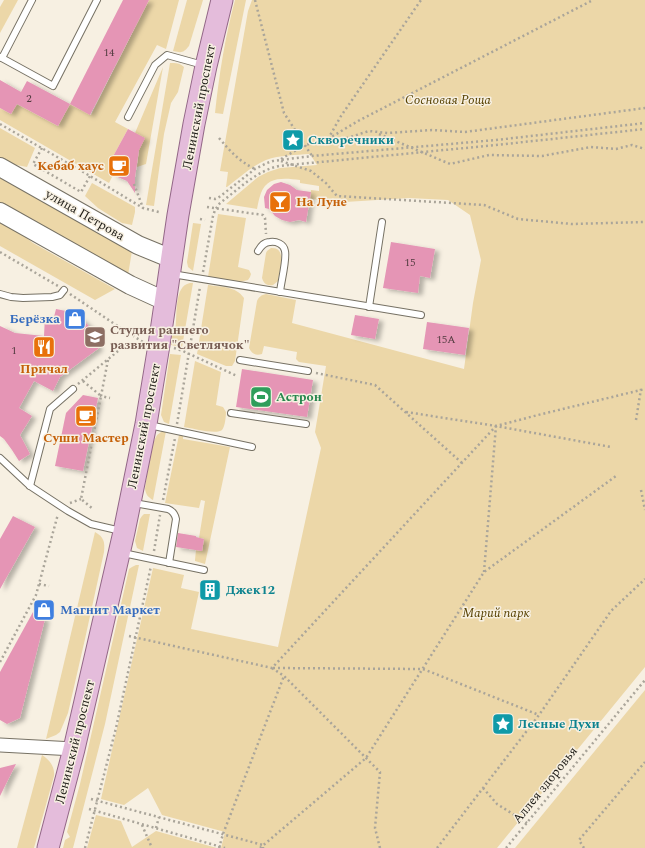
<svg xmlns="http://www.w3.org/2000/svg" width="645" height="848" viewBox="0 0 645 848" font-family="Spectral,serif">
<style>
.green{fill:#ecd7a8}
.building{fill:#e595b5;filter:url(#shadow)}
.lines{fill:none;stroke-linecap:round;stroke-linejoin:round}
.lane-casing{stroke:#767164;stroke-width:8}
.street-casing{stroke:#767164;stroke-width:15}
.secondary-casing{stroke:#767164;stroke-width:20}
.primary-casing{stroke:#936787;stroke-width:23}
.path{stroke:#aaa59a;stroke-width:2.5;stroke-dasharray:2 3;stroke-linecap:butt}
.lane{stroke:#fff;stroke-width:6}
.street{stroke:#fff;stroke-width:13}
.secondary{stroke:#fff;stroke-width:18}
.primary{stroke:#e4bcdb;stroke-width:21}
.labels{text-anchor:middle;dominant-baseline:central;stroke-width:3;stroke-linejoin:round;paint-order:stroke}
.number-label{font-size:11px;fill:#503a3e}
.park-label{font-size:13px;font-style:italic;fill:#574100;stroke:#f7f0e2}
.street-label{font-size:13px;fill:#1e1c17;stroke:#f7f0e2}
.culture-label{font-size:13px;font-weight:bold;fill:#0d838f;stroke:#f7f0e2;text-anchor:start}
.food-label{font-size:13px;font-weight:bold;fill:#c56008;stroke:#f7f0e2}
.shop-label{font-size:13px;font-weight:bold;fill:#366cbe;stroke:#f7f0e2;text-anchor:end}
.education-label{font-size:13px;font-weight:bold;fill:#785e54;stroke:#f7f0e2;text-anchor:start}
.leisure-label{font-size:13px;font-weight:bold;fill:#27864d;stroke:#f7f0e2;text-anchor:start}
</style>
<defs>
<filter id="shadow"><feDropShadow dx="4.5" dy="2.5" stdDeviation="2" flood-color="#0004"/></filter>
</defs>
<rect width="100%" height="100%" fill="#f7f0e2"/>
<g class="green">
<polygon points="4,0 18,0 0,33 0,7"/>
<polygon points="149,0 179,0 166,49 157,45 115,122 128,129 110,162 113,175 109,183 0,120 0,108 11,114 17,104 58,126 70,104 91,115"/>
<path d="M187 0H203L189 46C183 53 182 53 173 51Z"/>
<path d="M235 0H246L223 114 215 113C219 75 225 37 235 0Z"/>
<path d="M252 0H645V667L497 848H221L225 832 162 815 148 788 124 805 101 799 153 568 184 575 181 588 199 592 191 629 278 647 321 448 315 432 326 366 299 362 296 359 297 352 264 346 262 354C256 356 252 354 249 348L257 301C259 297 261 295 266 294L296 300 292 323 464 369 473 303 481 260 470 215 448 200 409 198 345 202 310 199 311 190 319 191V186L300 183V180C285 178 267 176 261 193 259 198 258 204 257 209L226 204 258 177 268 172 280 168 317 165 310 154C296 155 280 155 266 160 252 166 239 178 227 187H226L228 172 220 171 248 11Z"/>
<path d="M170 63C176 63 180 63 184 67L178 92 171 103 164 134 154 206 146 205Z"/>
<polygon points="163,67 146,164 137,167 139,150 135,133"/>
<polygon points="0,128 35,148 27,167 6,163 0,159"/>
<polygon points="0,178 132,251 128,275 0,204"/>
<polygon points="92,183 135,207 135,212 132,225 122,223 98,208 85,196"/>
<polygon points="218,214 246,218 238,267 249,270 251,274 250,277 248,280 240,282 208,277"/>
<polygon points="0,219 10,225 33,243 115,289 95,300 0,246"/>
<polygon points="193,223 201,224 193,271 188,267 187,262"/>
<path d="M271 248C288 247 279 271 278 281L273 285C267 286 264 284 262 278L266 253 267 251Z"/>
<path d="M190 283H193L182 347 171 345C171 342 171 338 172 335 173 334 175 332 175 330 178 317 173 286 190 283Z"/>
<path d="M208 285C221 287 236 286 244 298L235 361 232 366H226L197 354Z"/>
<polygon points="170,354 181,355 169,424 164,422 161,415"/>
<path d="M195 361 221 372 216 405 223 407 226 412C226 416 225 427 222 430 217 435 191 428 184 427Z"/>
<path d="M163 431H166L153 500C148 497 146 495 145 489 147 477 150 446 156 437 157 434 160 433 163 431Z"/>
<polygon points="179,435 183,436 183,439 230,447 205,564 195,561 195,560 196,550 202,551 204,539 199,538 205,501 201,500 199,508 165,503"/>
<polygon points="144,514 150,514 143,551 137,548 135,541 140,519 142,516"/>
<path d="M95 532C104 537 105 542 104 552L85 639 68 713 60 732 56 735 46 739Z"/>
<polygon points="136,565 139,565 105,724 73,848 63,848 65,840 70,837 67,832 80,784 129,569 132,567"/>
<polygon points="645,690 645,848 515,848"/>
<path d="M42 755C50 760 55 767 54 776L34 848H17Z"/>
<polygon points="96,815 121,821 132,847 156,831 217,848 87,848"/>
</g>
<g class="building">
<polygon points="123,0 149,0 90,115 70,104"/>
<polygon points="0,80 21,92 27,81 70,104 58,126 17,104 11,114 0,108"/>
<polygon points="128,129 145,138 139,150 135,177 135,193 127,181 113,175 110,162"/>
<polygon points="281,182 290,185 297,190 311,192 306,222 299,220 290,222 282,220 275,216 269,209 265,208 264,197 267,190 274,184"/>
<polygon points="391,242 435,249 430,278 420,276 418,293 383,288"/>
<polygon points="56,309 66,311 84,321 99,336 94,341 99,348 60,377 53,391 34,381 19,408 32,416 20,435 30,454 19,461 12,450 4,439 0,436 0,326 15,333 44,336 45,316 54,317"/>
<polygon points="355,315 379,319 375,339 351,335"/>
<polygon points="427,322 469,328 465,355 423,349"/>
<polygon points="242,369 313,380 307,417 236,407"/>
<polygon points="83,395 98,398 83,471 55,466 66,413"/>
<polygon points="13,516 35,527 0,589 0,539"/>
<polygon points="178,533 196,536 196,537 204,539 202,551 176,547"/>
<polygon points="33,612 45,619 20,718 7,724 0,720 0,672"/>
<polygon points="16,764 0,796 0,768"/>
</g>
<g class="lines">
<g class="lane-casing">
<g id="lane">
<polyline points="0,57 53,86 97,0"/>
<polyline points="2,58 32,0"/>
<polyline points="128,117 155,65 167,55 203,65"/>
<path d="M258 251C261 246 264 242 270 242 276 241 284 244 285 251 287 259 281 282 280 292"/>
<polyline points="172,274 421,315"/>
<polyline points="0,294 11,297 23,298 52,297 60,295 64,290"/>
<polyline points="369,307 382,222"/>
<polyline points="240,360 308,371"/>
<polyline points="231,413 306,424"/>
<polyline points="149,425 252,447"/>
<polyline points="0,458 30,486 68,511 91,524 121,531"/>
<polyline points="30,486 50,409 73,389"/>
<path d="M134 503 168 509C173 511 175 514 176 519L169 563"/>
<polyline points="123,553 204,570"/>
</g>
</g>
<g class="street-casing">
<polyline id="street" points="0,745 74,749"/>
</g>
<g class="secondary-casing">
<g id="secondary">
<polyline points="0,167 138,245 172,259"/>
<polyline points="0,212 130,285 165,301"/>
</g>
</g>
<g class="primary-casing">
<polyline id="primary" points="48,848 74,749 124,532 146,424 159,345 178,215 194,124 206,66 222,0"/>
</g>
<g class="path">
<polyline points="255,0 284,113 312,156"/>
<polyline points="0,124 90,176 143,208 159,212"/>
<polyline points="379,134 450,164 489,155 542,156 591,147 616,149 632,145 645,149"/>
<path d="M219 138C231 152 239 161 255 169"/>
<polyline points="328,139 358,121 593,0"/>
<polyline points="328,139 341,116 421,0"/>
<polyline points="42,148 33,164 81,192 90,176"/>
<polyline points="281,159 305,145 328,140 341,140 369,131 388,133 432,130 465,132 645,108"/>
<polyline points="281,161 311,171 327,184 330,188 337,196 484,205 518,219 572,224 645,222"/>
<polyline points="134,184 143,208"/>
<polyline points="209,198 215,199 218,198 255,169 267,163 273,161 312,156 496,140 645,123"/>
<polyline points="207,207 263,215 265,218 266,234"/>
<polyline points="200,219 205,220"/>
<polyline points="0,252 58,286"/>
<path d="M203 272 213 216 215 210 220 203C239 189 256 171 279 166L496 145 645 129"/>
<polyline points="70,294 122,329 143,342"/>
<polyline points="174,348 183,351 237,376"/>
<polyline points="108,360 101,396 110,398"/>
<polyline points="316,373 375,385 462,463"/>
<polyline points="83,381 101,396 81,499 93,509"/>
<polyline points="78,384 118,351"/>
<polyline points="406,412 496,426 538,415 645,389"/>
<polyline points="636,420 641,389"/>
<polyline points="177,424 200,287"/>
<polyline points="641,490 645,510"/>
<polyline points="163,500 175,438"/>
<polyline points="70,503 81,499"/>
<polyline points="154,551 160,515"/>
<polyline points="484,572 496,426"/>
<polyline points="39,584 49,586"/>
<polyline points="129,636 272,668 496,426 611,447"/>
<polyline points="0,662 36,595 58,514"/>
<polyline points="272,668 284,676 380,772 375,828 380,848"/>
<polyline points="273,668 423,669 539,715"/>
<polyline points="483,788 497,804 527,823"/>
<polyline points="91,799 263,845 263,848"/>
<polyline points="89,809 225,848"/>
<polyline points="142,825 152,848"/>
<polyline points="156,828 159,817"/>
<polyline points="85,848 116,728 151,566"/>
<polyline points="219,848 223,834 284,676"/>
<polyline points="260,848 366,758 484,572 616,476"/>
<polyline points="437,848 539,715 611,611 645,579"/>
<polyline points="506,848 645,680"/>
<polyline points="584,848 579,840 645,762"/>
</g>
<use href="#lane" class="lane"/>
<use href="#street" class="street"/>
<use href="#secondary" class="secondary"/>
<use href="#primary" class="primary"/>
</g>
<defs>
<g id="sight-square" transform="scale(1.15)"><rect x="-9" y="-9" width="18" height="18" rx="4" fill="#0f9aa8" stroke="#f7f0e2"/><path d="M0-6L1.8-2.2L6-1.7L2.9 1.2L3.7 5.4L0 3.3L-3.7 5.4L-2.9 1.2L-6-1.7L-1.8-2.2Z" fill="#fff"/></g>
<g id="cafe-square" transform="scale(1.15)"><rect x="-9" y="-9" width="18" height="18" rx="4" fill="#e8710a" stroke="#f7f0e2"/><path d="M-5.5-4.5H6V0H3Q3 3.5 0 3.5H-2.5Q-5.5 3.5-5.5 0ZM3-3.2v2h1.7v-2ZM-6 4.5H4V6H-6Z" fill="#fff"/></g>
<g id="bar-square" transform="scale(1.15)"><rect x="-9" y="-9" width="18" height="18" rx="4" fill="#e8710a" stroke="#f7f0e2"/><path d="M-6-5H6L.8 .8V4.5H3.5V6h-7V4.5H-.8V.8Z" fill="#fff"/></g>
<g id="shop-square" transform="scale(1.15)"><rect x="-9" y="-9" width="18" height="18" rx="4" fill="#3f7fe0" stroke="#f7f0e2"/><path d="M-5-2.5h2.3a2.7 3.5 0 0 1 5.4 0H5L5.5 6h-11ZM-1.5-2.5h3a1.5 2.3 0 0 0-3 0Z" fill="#fff"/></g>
<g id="school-square" transform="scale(1.15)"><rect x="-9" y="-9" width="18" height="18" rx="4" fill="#8d6e63" stroke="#f7f0e2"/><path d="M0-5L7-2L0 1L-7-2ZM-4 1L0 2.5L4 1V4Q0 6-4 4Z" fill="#fff"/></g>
<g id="restaurant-square" transform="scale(1.15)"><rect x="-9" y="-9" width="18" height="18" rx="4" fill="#e8710a" stroke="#f7f0e2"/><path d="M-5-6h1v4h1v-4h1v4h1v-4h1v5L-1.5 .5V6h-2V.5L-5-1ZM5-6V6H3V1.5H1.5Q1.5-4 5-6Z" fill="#fff"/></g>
<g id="stadium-square" transform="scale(1.15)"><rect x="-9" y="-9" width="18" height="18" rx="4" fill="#2e9e5b" stroke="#f7f0e2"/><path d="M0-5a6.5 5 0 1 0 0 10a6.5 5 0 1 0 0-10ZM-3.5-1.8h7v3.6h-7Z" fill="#fff"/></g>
<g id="building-square" transform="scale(1.15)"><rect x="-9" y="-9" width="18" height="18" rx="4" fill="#0f9aa8" stroke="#f7f0e2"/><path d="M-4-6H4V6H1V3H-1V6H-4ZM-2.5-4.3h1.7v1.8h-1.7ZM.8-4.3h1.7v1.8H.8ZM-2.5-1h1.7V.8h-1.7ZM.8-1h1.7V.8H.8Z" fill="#fff"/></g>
</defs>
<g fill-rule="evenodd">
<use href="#sight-square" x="293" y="140"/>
<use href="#cafe-square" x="119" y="166"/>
<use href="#bar-square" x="280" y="202"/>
<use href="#shop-square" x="75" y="319"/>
<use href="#school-square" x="95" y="337"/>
<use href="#restaurant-square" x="44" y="347"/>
<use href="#stadium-square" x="261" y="397"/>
<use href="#cafe-square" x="86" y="416"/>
<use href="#building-square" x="210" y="590"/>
<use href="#shop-square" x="44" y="610"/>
<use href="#sight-square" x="503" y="724"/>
</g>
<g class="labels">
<g class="number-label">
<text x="109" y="52">14</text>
<text x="29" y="98">2</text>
<text x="410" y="262">15</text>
<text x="446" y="339">15А</text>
<text x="14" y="350">1</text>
</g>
<g class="park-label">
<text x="448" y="100">Сосновая Роща</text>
<text x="496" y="613">Марий парк</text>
</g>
<g class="street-label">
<text transform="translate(199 107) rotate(-79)">Ленинский проспект</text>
<text transform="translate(85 215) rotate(30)">улица Петрова</text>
<text transform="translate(144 426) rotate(-79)">Ленинский проспект</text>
<text transform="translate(75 742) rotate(-76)">Ленинский проспект</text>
<text transform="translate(545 785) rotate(-51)">Аллея здоровья</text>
</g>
<g class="culture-label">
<text x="308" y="140">Скворечники</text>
<text x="226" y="590">Джек12</text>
<text x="518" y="724">Лесные Духи</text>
</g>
<g class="food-label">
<text x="104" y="166" text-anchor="end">Кебаб хаус</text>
<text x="296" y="202" text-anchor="start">На Луне</text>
<text x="44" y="369">Причал</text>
<text x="86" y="438">Суши Мастер</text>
</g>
<g class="shop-label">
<text x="60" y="319">Берёзка</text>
<text x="60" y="610" text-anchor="start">Магнит Маркет</text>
</g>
<g class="education-label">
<text x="110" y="330">Студия раннего<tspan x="110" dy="15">развития "Светлячок"</tspan></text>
</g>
<g class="leisure-label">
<text x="276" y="397">Астрон</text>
</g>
</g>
</svg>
